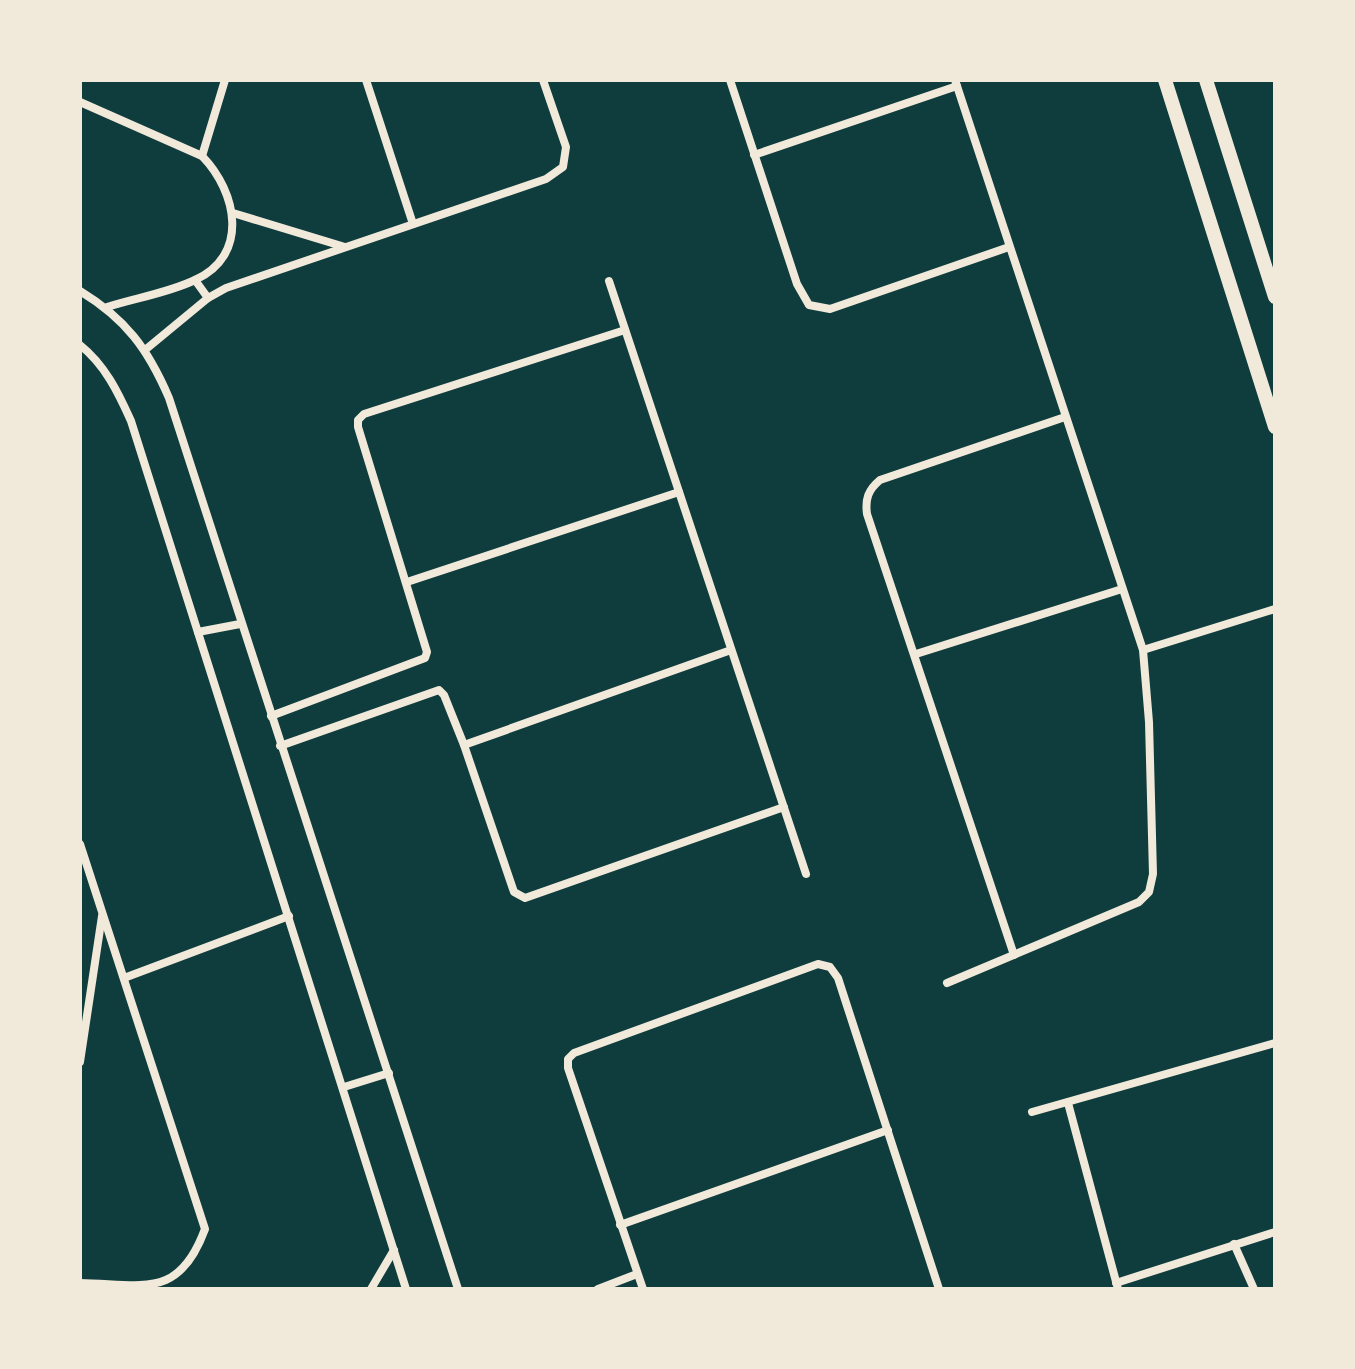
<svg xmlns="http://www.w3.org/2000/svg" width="1355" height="1369" viewBox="0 0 1355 1369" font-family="'Zilla Slab',serif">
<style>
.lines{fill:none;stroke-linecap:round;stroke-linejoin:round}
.minor{stroke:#f1e9da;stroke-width:8}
.tertiary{stroke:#f1e9da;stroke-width:14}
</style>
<rect width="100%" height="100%" fill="#0f3d3e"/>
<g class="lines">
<g class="minor">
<polyline points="366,80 413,224"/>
<polyline points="730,80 797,284 809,305 830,309 1009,247"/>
<path d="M80 102 202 156C237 192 250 255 195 280 168 293 135 298 107 307"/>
<polyline points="754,155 957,86"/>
<polyline points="202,156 225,80"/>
<polyline points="233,213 345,247"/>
<polyline points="195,280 208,298"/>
<polyline points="609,281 806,874"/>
<path d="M80 291C126 319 148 349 169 398L458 1289"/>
<path d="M80 345C105 365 118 392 131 421L406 1289"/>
<polyline points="145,350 208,298 226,288 546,179 563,167 566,147 543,80"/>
<polyline points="407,582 679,492"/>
<polyline points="198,632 240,624"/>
<polyline points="1143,650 1275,609"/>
<polyline points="916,654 1122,589"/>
<polyline points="271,716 425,658 427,652 358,427 358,420 364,414 625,330"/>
<polyline points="464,745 731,650"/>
<polyline points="280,746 439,690 444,695 464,745 514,892 525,898 784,807"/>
<path d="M80 844 205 1229C179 1300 143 1284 80 1283"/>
<path d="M1014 955 867 514C865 499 868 490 880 480L1065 417"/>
<polyline points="124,978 289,916"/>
<polyline points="947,983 1139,902 1149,892 1153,874 1149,722 1143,650 955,80"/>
<polyline points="80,1062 102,916"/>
<polyline points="344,1087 389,1073"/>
<polyline points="1068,1103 1118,1289"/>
<polyline points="1032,1112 1275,1043"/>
<polyline points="620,1225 888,1130"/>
<polyline points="1234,1244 1254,1289"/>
<polyline points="1116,1283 1275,1232"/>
<polyline points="371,1289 394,1250"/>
<polyline points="598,1289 637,1274"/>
<polyline points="643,1289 568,1068 568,1059 574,1053 818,964 830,967 838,978 939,1289"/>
</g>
<g class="tertiary">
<polyline points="1165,80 1275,427"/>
<polyline points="1206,80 1275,297"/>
</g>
</g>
<rect width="1355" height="1369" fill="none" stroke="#f1e9da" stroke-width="164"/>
</svg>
